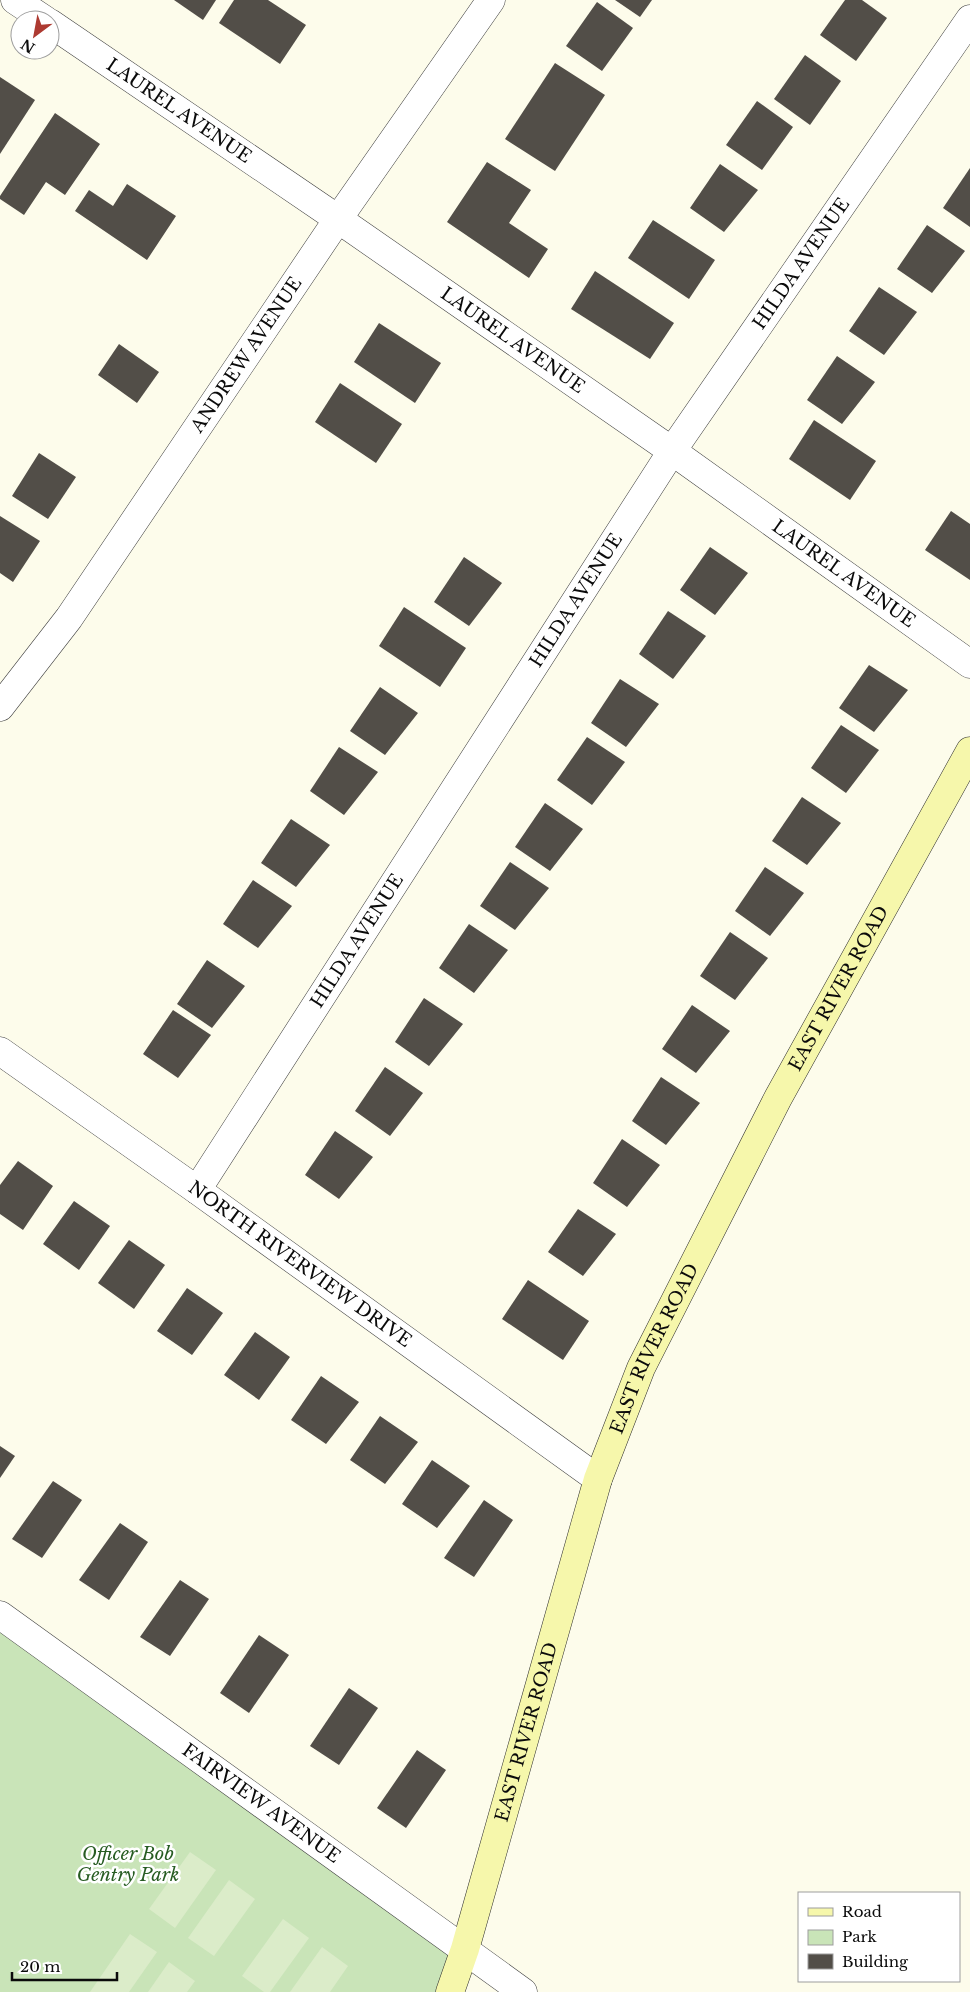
<svg xmlns="http://www.w3.org/2000/svg" width="970" height="1992" viewBox="0 0 970 1992" font-family="'Libre Baskerville',serif">
<style>
.green{fill:#c9e4b8}
.pitch{fill:#dbecc9}
.building{fill:#524e48}
.lines{fill:none;stroke-linecap:round;stroke-linejoin:round}
.street-casing{stroke:#3e3e3e;stroke-width:29}
.secondary-casing{stroke:#2d2d2d;stroke-width:29}
.street{stroke:#fff;stroke-width:28}
.secondary{stroke:#f6f7ab;stroke-width:28}
.labels{text-anchor:middle;dominant-baseline:central;stroke-width:5;stroke-linejoin:round;paint-order:stroke}
.street-label{font-size:18px;fill:#0b0b0b;stroke:#fff}
.park-label{font-size:18px;font-style:italic;fill:#275c22;stroke:#fff}
</style>
<rect width="100%" height="100%" fill="#fdfceb"/>
<polygon class="green" points="0,1615 465,1949 450,1992 0,1992"/>
<g class="pitch">
<polygon points="190,1852 216,1870 175,1928 149,1909"/>
<polygon points="229,1880 255,1899 214,1956 188,1938"/>
<polygon points="283,1919 309,1938 270,1992 264,1992 242,1976"/>
<polygon points="130,1934 157,1952 129,1992 90,1992"/>
<polygon points="322,1947 348,1966 330,1992 290,1992"/>
<polygon points="169,1962 195,1981 187,1992 148,1992"/>
</g>
<g class="building">
<polygon points="174,0 216,0 203,20"/>
<polygon points="234,0 268,0 306,25 280,64 219,23"/>
<polygon points="615,0 652,0 640,17"/>
<polygon points="845,0 862,0 887,18 856,61 820,35"/>
<polygon points="597,2 633,28 602,71 566,46"/>
<polygon points="805,55 841,81 810,125 774,99"/>
<polygon points="555,63 605,95 555,171 505,139"/>
<polygon points="0,77 35,100 0,154"/>
<polygon points="757,101 793,127 762,170 726,145"/>
<polygon points="55,113 100,144 65,195 46,182 24,215 0,199 0,196"/>
<polygon points="487,162 531,190 509,223 548,249 529,278 447,222"/>
<polygon points="720,164 758,190 724,232 690,208"/>
<polygon points="970,168 970,227 943,208"/>
<polygon points="127,184 176,216 147,260 75,211 89,190 113,206"/>
<polygon points="653,220 715,260 689,299 628,258"/>
<polygon points="927,225 965,251 932,293 897,269"/>
<polygon points="595,271 674,323 650,359 571,309"/>
<polygon points="879,287 917,312 884,355 849,331"/>
<polygon points="379,323 441,363 415,403 354,362"/>
<polygon points="119,344 159,372 137,403 98,375"/>
<polygon points="837,356 875,382 842,424 807,400"/>
<polygon points="340,383 402,424 376,463 315,422"/>
<polygon points="814,420 876,461 850,500 789,459"/>
<polygon points="39,453 76,477 48,519 12,496"/>
<polygon points="951,511 970,524 970,580 925,550"/>
<polygon points="0,516 40,541 13,582 0,573"/>
<polygon points="710,547 748,573 715,615 680,590"/>
<polygon points="464,557 502,583 469,626 434,602"/>
<polygon points="404,607 466,648 440,687 379,646"/>
<polygon points="668,611 706,636 673,679 639,654"/>
<polygon points="869,665 908,690 874,732 839,708"/>
<polygon points="620,679 659,704 626,747 591,723"/>
<polygon points="380,687 418,713 385,755 350,731"/>
<polygon points="841,725 879,750 846,793 811,768"/>
<polygon points="587,737 625,762 592,805 557,780"/>
<polygon points="339,747 378,772 344,815 310,791"/>
<polygon points="802,797 841,823 807,865 772,841"/>
<polygon points="545,803 583,829 550,871 515,847"/>
<polygon points="291,819 330,845 296,887 261,863"/>
<polygon points="510,862 549,888 515,930 480,906"/>
<polygon points="765,867 804,893 770,936 735,911"/>
<polygon points="253,880 292,906 258,948 223,924"/>
<polygon points="469,924 508,950 474,993 439,968"/>
<polygon points="730,932 768,958 735,1000 700,976"/>
<polygon points="207,960 245,986 212,1028 177,1004"/>
<polygon points="424,998 463,1024 429,1066 395,1042"/>
<polygon points="692,1005 730,1031 696,1073 662,1049"/>
<polygon points="173,1010 211,1035 178,1078 143,1054"/>
<polygon points="385,1067 423,1093 390,1136 355,1111"/>
<polygon points="661,1077 700,1103 666,1145 632,1121"/>
<polygon points="335,1131 373,1157 339,1199 305,1175"/>
<polygon points="622,1139 660,1165 627,1207 593,1183"/>
<polygon points="18,1161 53,1186 23,1230 0,1214 0,1185"/>
<polygon points="74,1201 110,1226 79,1270 43,1244"/>
<polygon points="578,1209 616,1234 583,1276 548,1252"/>
<polygon points="129,1240 165,1265 134,1309 98,1283"/>
<polygon points="528,1280 589,1321 563,1360 502,1319"/>
<polygon points="187,1288 223,1313 192,1355 157,1331"/>
<polygon points="255,1332 290,1357 259,1400 224,1375"/>
<polygon points="321,1376 359,1402 326,1444 291,1420"/>
<polygon points="380,1416 418,1442 385,1484 350,1460"/>
<polygon points="0,1446 15,1456 0,1478"/>
<polygon points="432,1460 470,1486 437,1528 402,1504"/>
<polygon points="53,1481 82,1500 42,1558 12,1539"/>
<polygon points="484,1500 513,1520 474,1577 444,1558"/>
<polygon points="120,1523 148,1542 109,1600 79,1580"/>
<polygon points="180,1580 209,1599 170,1656 140,1637"/>
<polygon points="259,1635 289,1655 249,1713 220,1693"/>
<polygon points="349,1688 378,1708 339,1765 310,1746"/>
<polygon points="417,1750 446,1770 406,1828 377,1808"/>
</g>
<g class="lines">
<g class="street-casing">
<g id="street">
<polyline points="15,0 45,20"/>
<path id="s1" d="M50 23 338 219 672 451 970 664"/>
<path id="s2" d="M0 707 69 618 338 219 491 0"/>
<path id="s3" d="M0 1051 197 1190 598 1479"/>
<path id="s4" d="M197 1190 672 451 970 19"/>
<path id="s5" d="M0 1615 523 1992"/>
</g>
</g>
<g class="secondary-casing">
<g id="secondary">
<path id="s6" d="M450 1992 465 1949 598 1479 641 1368 778 1098 970 751"/>
</g>
</g>
<use href="#street" class="street"/>
<use href="#secondary" class="secondary"/>
</g>
<g class="labels">
<g class="street-label">
<text stroke="none"><textPath href="#s1" startOffset="156">LAUREL AVENUE</textPath></text>
<text stroke="none"><textPath href="#s4" startOffset="1106">HILDA AVENUE</textPath></text>
<text stroke="none"><textPath href="#s1" startOffset="561">LAUREL AVENUE</textPath></text>
<text stroke="none"><textPath href="#s2" startOffset="430">ANDREW AVENUE</textPath></text>
<text stroke="none"><textPath href="#s1" startOffset="966">LAUREL AVENUE</textPath></text>
<text stroke="none"><textPath href="#s4" startOffset="701">HILDA AVENUE</textPath></text>
<text stroke="none"><textPath href="#s4" startOffset="296">HILDA AVENUE</textPath></text>
<text stroke="none"><textPath href="#s6" startOffset="1081">EAST RIVER ROAD</textPath></text>
<text stroke="none"><textPath href="#s3" startOffset="368">NORTH RIVERVIEW DRIVE</textPath></text>
<text stroke="none"><textPath href="#s6" startOffset="676">EAST RIVER ROAD</textPath></text>
<text stroke="none"><textPath href="#s6" startOffset="271">EAST RIVER ROAD</textPath></text>
<text stroke="none"><textPath href="#s5" startOffset="322">FAIRVIEW AVENUE</textPath></text>
</g>
<g class="park-label">
<text x="128" y="1854">Officer Bob<tspan x="128" dy="21">Gentry Park</tspan></text>
</g>
</g>
<rect x="798" y="1892" width="162" height="90" fill="#ffffff" stroke="#9d9d9d"/>
<rect x="808" y="1908" width="25" height="8" fill="#f6f7ab" stroke="#9d9d9d"/>
<text x="842" y="1917" font-size="15" fill="#0b0b0b">Road</text>
<rect x="808" y="1930" width="25" height="15" fill="#c9e4b8" stroke="#9d9d9d"/>
<text x="842" y="1942" font-size="15" fill="#0b0b0b">Park</text>
<rect x="808" y="1954" width="25" height="15" fill="#524e48" stroke="#9d9d9d"/>
<text x="842" y="1967" font-size="15" fill="#0b0b0b">Building</text>
<g transform="translate(35 35) rotate(212)"><circle r="24" fill="#ffffff" stroke="#9d9d9d"/>
<path d="M0-4L9 19L0 12L-9 19Z" fill="#ad3a31"/>
<text y="-8" font-size="14" font-weight="bold" text-anchor="middle" fill="#0b0b0b">N</text>
</g>
<path d="M12 1972v8h105v-8" fill="none" stroke="#0b0b0b" stroke-width="2.5"/>
<text x="20" y="1972" font-size="15" fill="#0b0b0b" stroke="#ffffff" stroke-width="4" paint-order="stroke">20 m</text>
</svg>
